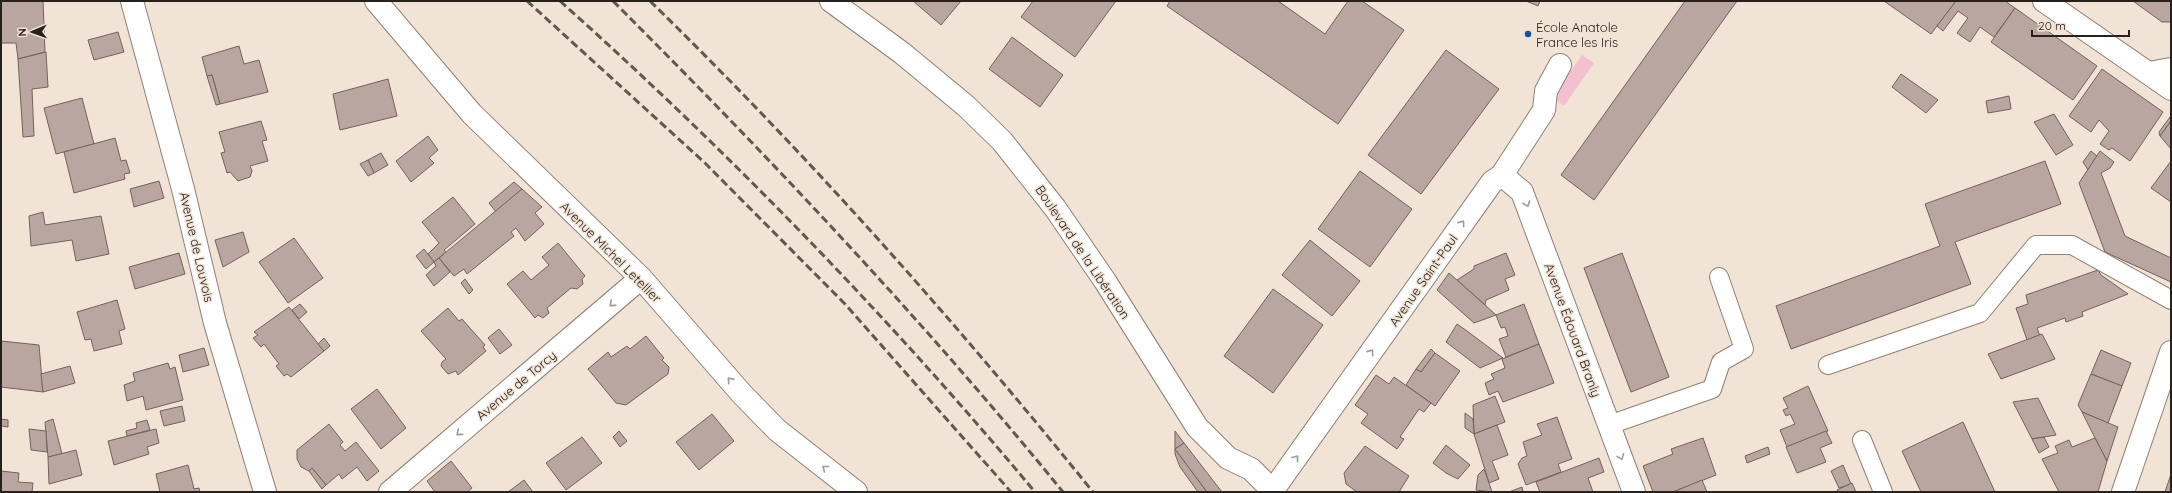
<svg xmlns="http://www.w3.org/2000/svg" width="2172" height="493" viewBox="0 0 2172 493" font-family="Quicksand,sans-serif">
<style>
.green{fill:#f3c0cf}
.building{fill:#baa6a1;stroke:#74615d}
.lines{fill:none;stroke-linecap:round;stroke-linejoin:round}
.service-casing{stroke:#8e8173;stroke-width:20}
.minor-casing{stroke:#8e8173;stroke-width:24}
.tertiary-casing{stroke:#8e8173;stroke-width:24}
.secondary-casing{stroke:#8e8173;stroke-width:24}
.service{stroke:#fff;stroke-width:18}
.minor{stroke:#fff;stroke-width:22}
.tertiary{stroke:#fff;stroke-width:22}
.secondary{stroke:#fff;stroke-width:22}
.rail{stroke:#605851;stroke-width:3;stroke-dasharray:8 4;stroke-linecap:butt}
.oneway{stroke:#9d9b99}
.poi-dot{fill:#1156a6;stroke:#f1e3d5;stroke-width:1.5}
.labels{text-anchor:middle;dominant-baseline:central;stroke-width:3;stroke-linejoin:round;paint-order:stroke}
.poi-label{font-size:13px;fill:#26211c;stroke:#f1e3d5;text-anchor:start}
.street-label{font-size:13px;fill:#26211c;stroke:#f1e3d5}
</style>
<rect width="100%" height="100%" fill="#f1e3d5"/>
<polygon class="green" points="1582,55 1594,63 1564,106 1552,97"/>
<g class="building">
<polygon points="1,1 43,1 45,52 18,59 16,43 1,43"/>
<polygon points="913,1 961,1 941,25"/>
<polygon points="1033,1 1116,1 1075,57 1021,17"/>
<polygon points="1170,1 1278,1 1325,34 1348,1 1362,1 1404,30 1338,124 1167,6"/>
<polygon points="1526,1 1540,1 1538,6"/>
<polygon points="1685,1 1737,1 1594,200 1561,175"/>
<polygon points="1884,1 1956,1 1931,34"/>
<polygon points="1956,1 2005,1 2015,8 1994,37 1980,27 1970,42 1957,33 1968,18 1958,11 1943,31 1937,26"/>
<polygon points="2133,1 2171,1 2171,22 2162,22"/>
<polygon points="2015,8 2097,66 2073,100 1991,42"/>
<polygon points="118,32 124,52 94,60 88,40"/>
<polygon points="1012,37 1063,75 1040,107 989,69"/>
<polygon points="239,46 244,64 259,60 268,92 220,104 212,75 207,76 202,57"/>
<polygon points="1446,50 1499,89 1421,194 1368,155"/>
<polygon points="46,52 48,87 32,89 34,136 23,137 18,59"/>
<polygon points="2102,69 2163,112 2130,161 2112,148 2109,150 2100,144 2109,131 2099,120 2091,132 2069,116"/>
<polygon points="1901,74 1938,100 1926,113 1892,87"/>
<polygon points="212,75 220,104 216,105 207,76"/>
<polygon points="388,79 397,116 340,130 333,94"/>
<polygon points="2009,96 2011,109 1988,113 1986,101"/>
<polygon points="82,98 94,144 56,154 44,108"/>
<polygon points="2054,114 2073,145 2056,155 2034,122"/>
<polygon points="2170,117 2171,121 2160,136 2159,132"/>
<polygon points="261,121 267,140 262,141 268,161 250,166 252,171 250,177 238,181 230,172 227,173 221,153 225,152 219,132"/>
<polygon points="2171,121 2171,149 2160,136"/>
<polygon points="428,136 438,150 429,158 434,163 411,182 396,161"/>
<polygon points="115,138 121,161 126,160 130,173 124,174 125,179 74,193 64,152"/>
<polygon points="2091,151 2097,156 2088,170 2083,162"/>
<polygon points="2100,151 2114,162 2110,168 2101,173 2125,236 2171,258 2171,282 2105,252 2079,183"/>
<polygon points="381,153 388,165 374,173 368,160"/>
<polygon points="368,160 374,173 368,176 360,164"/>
<polygon points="2045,161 2061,204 1955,242 1971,284 1791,349 1776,306 1940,246 1925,204"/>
<polygon points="2171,161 2171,202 2151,188"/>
<polygon points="1360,171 1412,209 1370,267 1318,229"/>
<polygon points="159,181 164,198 134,207 130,189"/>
<polygon points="514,182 522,189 496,212 489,203"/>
<polygon points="522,189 542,207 535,213 544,224 525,241 516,228 511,232 514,236 467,274 464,269 454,276 439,258"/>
<polygon points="453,197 475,224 444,250 446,252 434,262 428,254 439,243 422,222"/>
<polygon points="43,212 45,225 101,216 109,254 76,261 72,240 31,246 29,216"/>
<polygon points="243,232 249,252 223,267 215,240"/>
<polygon points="294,238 323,278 288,303 259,262"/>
<polygon points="1310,240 1360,281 1332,316 1282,275"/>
<polygon points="558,243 585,276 582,279 583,284 577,289 571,288 547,308 549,313 543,318 538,315 535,318 507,284 523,271 531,280 549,265 542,257"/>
<polygon points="424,249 434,262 426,269 416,256"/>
<polygon points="179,253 185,274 135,289 129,267"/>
<polygon points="1506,253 1515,275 1505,279 1509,290 1486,300 1485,305 1457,280 1474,269 1474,266"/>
<polygon points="1622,253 1669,377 1631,392 1584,268"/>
<polygon points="439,258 450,272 434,286 426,275 436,266 434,262"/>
<polygon points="2098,270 2101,275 2128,294 2082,312 2083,316 2066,322 2065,318 2037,328 2040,336 2027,340 2016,308 2028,304 2026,295"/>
<polygon points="1449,273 1485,305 1496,315 1474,323 1437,290"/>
<polygon points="465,279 473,290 469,294 461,283"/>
<polygon points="1273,289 1323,325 1273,393 1224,356"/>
<polygon points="117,300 125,329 119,331 122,344 94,351 91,339 85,340 77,312"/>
<polygon points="300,304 307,312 299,319 292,310"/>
<polygon points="1524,304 1539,344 1506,357 1499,339 1508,336 1505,327 1501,328 1496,315"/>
<polygon points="289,307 324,351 291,377 287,374 284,376 276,366 279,364 264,344 261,347 253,338 258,335 254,332"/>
<polygon points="448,308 459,321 462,319 485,345 483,347 486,351 458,375 456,371 448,374 441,366 442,362 446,359 421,331"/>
<polygon points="1457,324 1467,331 1503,358 1480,368 1446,342"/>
<polygon points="499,329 512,345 500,354 488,338"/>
<polygon points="2042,334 2055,359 2001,379 1988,354"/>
<polygon points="646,336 664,358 662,360 669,367 668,374 626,405 616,403 588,369 608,352 611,357 627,346 630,349"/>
<polygon points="324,338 330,346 324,351 318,344"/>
<polygon points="1,341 39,345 43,392 1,387"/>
<polygon points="1539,344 1554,383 1503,402 1498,391 1489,395 1485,383 1494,379 1491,374 1505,368 1502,359"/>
<polygon points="204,348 209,365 183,372 179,355"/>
<polygon points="1431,349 1435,353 1421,372 1416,369"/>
<polygon points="2101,350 2131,363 2122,386 2091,374"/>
<polygon points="1435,353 1460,371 1435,406 1406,385 1416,369 1421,372"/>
<polygon points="168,363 170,369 175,367 183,400 146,410 143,396 127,401 124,385 135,381 133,373"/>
<polygon points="70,366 75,383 43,392 41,374"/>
<polygon points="2091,374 2122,386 2108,423 2082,412 2078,405"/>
<polygon points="1376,375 1389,384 1394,377 1431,403 1424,412 1419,409 1400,437 1404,439 1397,449 1361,423 1368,414 1355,405"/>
<polygon points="1808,386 1828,431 1787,447 1780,430 1795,424 1790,414 1786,416 1783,410 1788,408 1783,398"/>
<polygon points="377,389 406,428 381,449 351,409"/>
<polygon points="1495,396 1505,422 1474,434 1473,405"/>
<polygon points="2038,398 2056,435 2032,439 2013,402"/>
<polygon points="182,406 185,421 164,426 160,411"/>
<polygon points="2082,412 2118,427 2107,461 2095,438"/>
<polygon points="1465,413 1473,419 1474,434 1465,428"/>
<polygon points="712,414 734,441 699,470 676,442"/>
<polygon points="1557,417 1572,459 1558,464 1561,472 1526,485 1518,464 1522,458 1527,456 1523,442 1542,435 1537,424"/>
<polygon points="1,419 8,420 8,427 1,426"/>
<polygon points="53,419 62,454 48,457 45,422"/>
<polygon points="147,420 150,430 127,436 126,431 137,428 136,423"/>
<polygon points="1963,422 1995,492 1921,492 1902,451"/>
<polygon points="329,424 343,442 340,445 345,451 356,442 379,471 367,481 357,467 342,479 339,474 326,485 312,468 309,471 301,467 297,459 297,450"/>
<polygon points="1497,425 1508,455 1492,461 1499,479 1489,483 1474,434"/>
<polygon points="29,429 46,431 47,452 31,450"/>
<polygon points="156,429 159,443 147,447 149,454 114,465 108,441"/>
<polygon points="619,431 627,441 620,447 613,437"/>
<polygon points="1175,431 1184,443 1175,449 1207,492 1198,492 1180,467 1175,454"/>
<polygon points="1826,431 1832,443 1820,448 1826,462 1797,473 1786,447"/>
<polygon points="582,437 602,463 566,490 546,463"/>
<polygon points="2044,437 2049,447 2039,453 2032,439"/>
<polygon points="1703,438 1716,475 1673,492 1653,492 1643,466 1673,454 1671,449"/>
<polygon points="2095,438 2107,461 2098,492 2059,492 2042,459 2058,453 2055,446 2069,440 2072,447"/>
<polygon points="1184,443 1222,492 1207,492 1175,449"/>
<polygon points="1446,445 1470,465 1458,479 1446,473 1433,463"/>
<polygon points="1365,446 1409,476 1399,492 1357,492 1346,484 1344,473"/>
<polygon points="1768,447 1770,454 1747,463 1745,456"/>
<polygon points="76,450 82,475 49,484 48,457"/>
<polygon points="1599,458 1604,472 1588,478 1593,492 1540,492 1536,482"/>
<polygon points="451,461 472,488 467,492 435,492 427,481"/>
<polygon points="188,465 194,489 199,488 200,492 160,492 156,474"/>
<polygon points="1843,465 1851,484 1839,488 1831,471"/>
<polygon points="312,468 326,485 322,489 309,471"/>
<polygon points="1484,469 1489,483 1492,492 1476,490 1478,475"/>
<polygon points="1,471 19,473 18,482 33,483 32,492 1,492"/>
<polygon points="2171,474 2171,492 2165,492"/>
<polygon points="524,480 533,492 508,492"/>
<polygon points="1702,480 1707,492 1673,492"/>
<polygon points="1852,483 1856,492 1838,492 1837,490"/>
<polygon points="1522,487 1523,492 1509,492"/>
</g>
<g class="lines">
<g class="service-casing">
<g id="service">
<polyline points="1828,365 1980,313 2036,245 2072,245 2171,300"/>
<polyline points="1609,425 1712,389 1721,362 1744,349 1719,277"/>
<polyline points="1862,440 1883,492"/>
</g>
</g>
<g class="minor-casing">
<g id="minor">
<polyline points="132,1 183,189 215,323 265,492"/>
<polyline points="376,1 472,114 641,278 741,393 777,430 856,492"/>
<polyline points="831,1 902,53 966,106 1002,141 1055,208 1105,281 1197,427 1228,458 1251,469 1274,492"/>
<polyline points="2149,73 2171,69"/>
<polyline points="1502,175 1522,192 1634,492"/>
<polyline points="1273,490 1492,182 1502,175 1544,110 1546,91 1560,65"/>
<polyline points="390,492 641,278"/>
</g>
</g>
<g class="tertiary-casing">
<polyline id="tertiary" points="2123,492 2171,352"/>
</g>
<g class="secondary-casing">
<polyline id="secondary" points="2044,1 2171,89"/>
</g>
<use href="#service" class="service"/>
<use href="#minor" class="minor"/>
<use href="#tertiary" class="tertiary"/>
<use href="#secondary" class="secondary"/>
<g class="rail">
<polyline points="527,1 705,163 845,304 1011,492"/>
<path d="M560 1C730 153 889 317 1035 492"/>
<path d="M613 1C770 158 923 320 1063 492"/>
<path d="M650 1C808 155 955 321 1093 492"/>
</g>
</g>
<defs><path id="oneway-chevron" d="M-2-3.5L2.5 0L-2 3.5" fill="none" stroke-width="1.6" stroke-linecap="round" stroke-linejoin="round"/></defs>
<g class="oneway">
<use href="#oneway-chevron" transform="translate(1527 204) rotate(70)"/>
<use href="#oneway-chevron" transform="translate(1462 223) rotate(-55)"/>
<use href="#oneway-chevron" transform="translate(612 304) rotate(140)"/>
<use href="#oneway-chevron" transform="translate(1371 352) rotate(-55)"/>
<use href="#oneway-chevron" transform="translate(730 380) rotate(-131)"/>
<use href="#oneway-chevron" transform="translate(459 433) rotate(140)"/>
<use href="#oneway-chevron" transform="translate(1621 457) rotate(69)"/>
<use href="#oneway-chevron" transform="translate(1296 458) rotate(-54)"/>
<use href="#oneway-chevron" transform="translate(825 468) rotate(-142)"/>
</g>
<circle class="poi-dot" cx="1528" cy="34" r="4"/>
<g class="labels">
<g class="poi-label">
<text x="1536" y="27">École Anatole<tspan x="1536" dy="15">France les Iris</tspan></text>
</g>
<g class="street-label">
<text transform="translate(197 247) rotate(77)">Avenue de Louvois</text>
<text transform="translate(611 252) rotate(45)">Avenue Michel Letellier</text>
<text transform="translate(1083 252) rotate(56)">Boulevard de la Libération</text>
<text transform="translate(1423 280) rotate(-55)">Avenue Saint-Paul</text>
<text transform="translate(1573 330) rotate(70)">Avenue Édouard Branly</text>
<text transform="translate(516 385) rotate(-40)">Avenue de Torcy</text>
</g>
</g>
<rect width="2172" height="493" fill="none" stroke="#26211c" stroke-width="4"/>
<g transform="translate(32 32) rotate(268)" stroke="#f1e3d5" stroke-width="3" paint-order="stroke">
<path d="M0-3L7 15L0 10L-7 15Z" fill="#26211c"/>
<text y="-6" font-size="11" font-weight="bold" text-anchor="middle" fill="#26211c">N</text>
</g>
<path d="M2032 30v6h97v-6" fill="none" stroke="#26211c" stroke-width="2"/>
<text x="2038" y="30" font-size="12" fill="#26211c" stroke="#f1e3d5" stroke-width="3" paint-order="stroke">20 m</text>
</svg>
